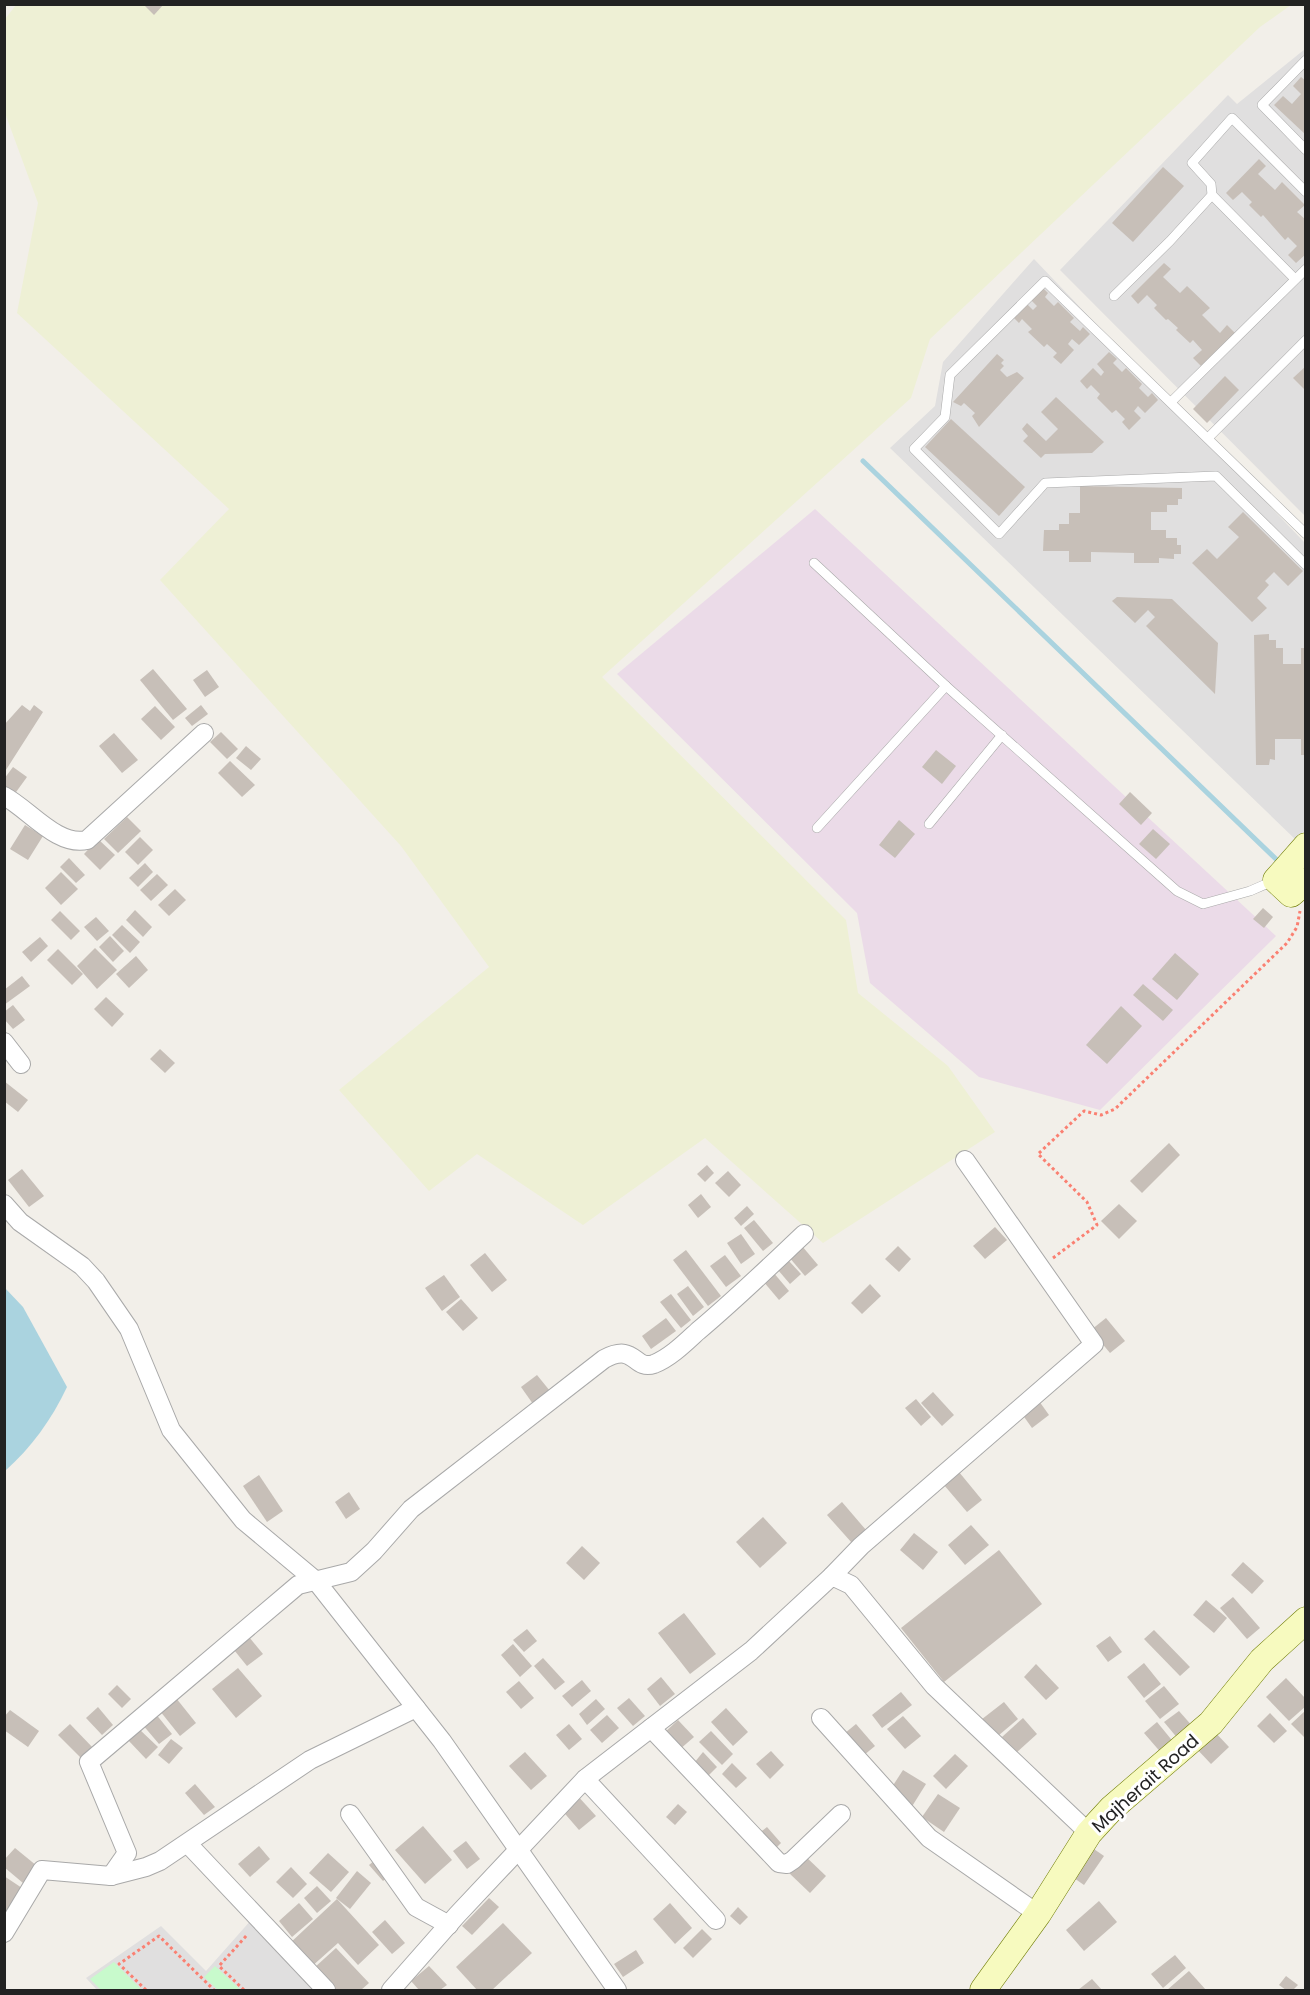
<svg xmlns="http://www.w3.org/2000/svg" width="1310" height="1995" viewBox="0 0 1310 1995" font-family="Poppins,sans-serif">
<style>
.residential{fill:#e0dfdf}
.industrial{fill:#ebdbe8}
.farmland{fill:#eef0d5}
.park{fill:#c8facc}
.water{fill:#aad3df}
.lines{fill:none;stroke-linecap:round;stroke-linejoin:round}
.stream{stroke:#aad3df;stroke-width:5}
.building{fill:#c7bfb8}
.lane-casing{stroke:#a9a9a9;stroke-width:10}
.street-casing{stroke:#a9a9a9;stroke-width:20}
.secondary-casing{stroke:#707d05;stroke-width:27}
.path{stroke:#fa8072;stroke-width:3;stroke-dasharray:3 3;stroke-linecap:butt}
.lane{stroke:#fff;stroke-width:9}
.street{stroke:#fff;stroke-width:18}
.secondary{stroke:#f7fabf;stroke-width:26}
.labels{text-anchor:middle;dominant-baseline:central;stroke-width:6;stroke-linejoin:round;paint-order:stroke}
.street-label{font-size:18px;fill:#222;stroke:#fff}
</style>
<rect width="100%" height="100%" fill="#f2efe9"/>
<g class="residential">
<polygon points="1305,49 1305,516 1060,270 1228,95 1237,104"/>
<polygon points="1034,259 1305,543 1305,830 1296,840 890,448 935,406 943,362"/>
<polygon points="252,1919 319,1990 97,1990 86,1978 161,1926 206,1971"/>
</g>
<polygon class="industrial" points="815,509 1276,936 1100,1110 979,1077 870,983 857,913 617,674"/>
<polygon class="farmland" points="16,5 1291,5 1260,27 930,339 911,398 602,677 846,920 858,993 948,1066 995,1132 823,1243 705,1138 583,1225 477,1154 429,1191 339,1090 489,967 401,846 160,580 229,509 17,313 38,203 5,113 5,19"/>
<g class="park">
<polygon points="114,1962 142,1990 101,1990 90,1979"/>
<polygon points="215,1966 241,1990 218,1990 204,1977"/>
</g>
<path class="water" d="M5 1288 23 1307 67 1387C52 1419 31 1448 5 1471Z"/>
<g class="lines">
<polyline class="stream" points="863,461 1278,861"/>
</g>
<g class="building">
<polygon points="143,4 164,4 154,15"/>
<polygon points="1301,77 1306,81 1306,135 1274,105 1283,96 1292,104 1301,94 1293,86"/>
<polygon points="1259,159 1266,166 1258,174 1275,190 1282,182 1305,205 1297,212 1306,220 1306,254 1296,263 1288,255 1297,246 1288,237 1285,240 1263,215 1261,217 1249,205 1252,202 1242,192 1233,200 1226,193"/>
<polygon points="1163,167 1184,186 1133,242 1112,223"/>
<polygon points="1164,263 1171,269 1163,277 1180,293 1187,286 1210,308 1202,315 1220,333 1227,325 1235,333 1201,366 1193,358 1202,350 1193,340 1190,343 1176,330 1178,328 1168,319 1166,320 1154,308 1157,305 1147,295 1138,304 1131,296"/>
<polygon points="1042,287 1048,293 1045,297 1054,306 1058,302 1074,318 1070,322 1080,331 1083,327 1090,334 1079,345 1072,339 1068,344 1074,350 1061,364 1053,357 1057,353 1047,344 1044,347 1028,332 1032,329 1022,319 1019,323 1012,316 1026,303 1033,310 1037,306 1030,299"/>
<polygon points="1109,352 1117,359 1113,363 1122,372 1126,368 1142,384 1139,388 1148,397 1152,393 1158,400 1145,413 1138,406 1134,411 1141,418 1129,430 1122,422 1125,419 1116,410 1112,413 1097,398 1100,394 1091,385 1087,389 1080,381 1093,368 1101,376 1104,372 1097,364"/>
<polygon points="997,354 1004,360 1001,363 1004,366 1000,370 1007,377 1017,372 1024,378 979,427 972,416 975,413 964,403 961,406 953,402"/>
<polygon points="1306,366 1306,391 1293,378"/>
<polygon points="1225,376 1239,390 1207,423 1193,409"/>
<polygon points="1056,397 1104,442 1092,453 1045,454 1041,458 1023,441 1028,436 1022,429 1027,423 1046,441 1058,429 1041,412"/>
<polygon points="951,419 1025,487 999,516 925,447"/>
<polygon points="1080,486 1182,488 1182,499 1178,499 1178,505 1167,505 1167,512 1151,512 1151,530 1166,530 1166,538 1177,538 1177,545 1181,545 1181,554 1174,554 1174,559 1159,558 1159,563 1134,563 1134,553 1091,552 1091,562 1069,562 1069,551 1043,551 1044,530 1059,530 1059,524 1069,524 1069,513 1080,513"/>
<polygon points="1243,512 1303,571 1288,586 1274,572 1265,581 1269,585 1257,598 1267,608 1252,622 1192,563 1207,549 1217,559 1239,537 1228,527"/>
<polygon points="1117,597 1172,599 1218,643 1215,694 1146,626 1155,617 1148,610 1135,623 1112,601"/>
<polygon points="1269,634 1269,640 1276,640 1276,648 1283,648 1283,664 1301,664 1301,648 1306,648 1306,755 1301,755 1301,739 1275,739 1275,760 1270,759 1269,765 1256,765 1254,635"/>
<polygon points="153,669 187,709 173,720 140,680"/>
<polygon points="207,670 219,687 205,697 193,680"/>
<polygon points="22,705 30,711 34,705 43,712 4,773 4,725"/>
<polygon points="201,705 208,714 192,726 185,718"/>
<polygon points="155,706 175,727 161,740 141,719"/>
<polygon points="221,732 238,749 227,759 210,742"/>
<polygon points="114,733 138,760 122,773 99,746"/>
<polygon points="246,746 261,759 251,770 236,758"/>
<polygon points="936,750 956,766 942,784 922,767"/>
<polygon points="230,761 255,785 242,797 218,773"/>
<polygon points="13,767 27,777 11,799 4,795 4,779"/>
<polygon points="1130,792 1152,813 1141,825 1119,804"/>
<polygon points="127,817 141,831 118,853 104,839"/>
<polygon points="899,820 915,834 895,858 879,845"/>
<polygon points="25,825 43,836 28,860 10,849"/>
<polygon points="1153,829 1170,844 1156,859 1139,844"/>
<polygon points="140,837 153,850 138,865 125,852"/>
<polygon points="98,839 115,855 100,870 84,854"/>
<polygon points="69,858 85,875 76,883 60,867"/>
<polygon points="145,863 153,872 138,887 129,878"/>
<polygon points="61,872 78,889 61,905 45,888"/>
<polygon points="157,874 168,885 151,901 140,890"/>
<polygon points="175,889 186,900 169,916 158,905"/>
<polygon points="1263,908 1273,917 1264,928 1253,919"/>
<polygon points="135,910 152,927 143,937 126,920"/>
<polygon points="60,911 80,931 71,940 51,920"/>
<polygon points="96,917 109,931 97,941 84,927"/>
<polygon points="122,925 140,942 130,953 112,935"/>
<polygon points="110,936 124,951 113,962 99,947"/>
<polygon points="40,937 48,946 31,962 22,952"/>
<polygon points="95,948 117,970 97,989 77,966"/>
<polygon points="58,949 83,974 72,985 47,960"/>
<polygon points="1175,953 1199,974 1177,1000 1152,979"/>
<polygon points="136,956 148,970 129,988 116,974"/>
<polygon points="22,976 30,986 4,1005 4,990"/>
<polygon points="1143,984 1173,1010 1163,1021 1133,995"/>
<polygon points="106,997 124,1014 112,1027 94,1009"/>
<polygon points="13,1005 25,1020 13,1029 4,1019 4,1012"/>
<polygon points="1121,1006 1142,1026 1107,1064 1086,1045"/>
<polygon points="160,1049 175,1063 165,1073 150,1059"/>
<polygon points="4,1081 28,1100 18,1112 4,1101"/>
<polygon points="1169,1143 1180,1155 1142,1193 1130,1181"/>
<polygon points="707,1165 714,1173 705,1182 697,1174"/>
<polygon points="22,1169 44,1196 29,1207 8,1180"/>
<polygon points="728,1171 741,1185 729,1197 715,1183"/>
<polygon points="701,1194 711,1207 698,1218 688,1205"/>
<polygon points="1119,1204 1137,1221 1119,1239 1101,1221"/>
<polygon points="747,1206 754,1214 741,1226 734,1218"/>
<polygon points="754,1220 773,1243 763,1251 744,1228"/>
<polygon points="995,1227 1007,1240 985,1259 973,1246"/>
<polygon points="741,1234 755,1254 741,1264 727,1243"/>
<polygon points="802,1246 818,1265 805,1276 789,1257"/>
<polygon points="898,1246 911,1259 899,1272 885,1259"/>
<polygon points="686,1250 721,1296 708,1306 673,1260"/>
<polygon points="485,1253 507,1280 492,1292 470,1265"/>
<polygon points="725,1255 741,1276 726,1287 710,1266"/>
<polygon points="789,1261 801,1274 790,1284 778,1270"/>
<polygon points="773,1272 789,1291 779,1300 763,1281"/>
<polygon points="444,1275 460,1297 442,1311 425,1288"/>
<polygon points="870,1284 881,1296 862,1314 851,1303"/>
<polygon points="688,1286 704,1307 693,1316 677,1294"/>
<polygon points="671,1294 691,1320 681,1328 660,1302"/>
<polygon points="461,1299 478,1318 463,1331 446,1312"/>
<polygon points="666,1318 676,1331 651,1349 642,1336"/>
<polygon points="1106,1318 1125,1341 1110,1353 1091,1330"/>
<polygon points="537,1375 550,1391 533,1404 521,1387"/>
<polygon points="933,1392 954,1415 942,1426 921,1403"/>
<polygon points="916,1399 931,1417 921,1426 905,1408"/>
<polygon points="1039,1401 1049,1415 1032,1428 1022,1414"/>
<polygon points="959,1472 982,1500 967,1512 944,1485"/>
<polygon points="259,1475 283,1511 267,1522 243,1486"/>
<polygon points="349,1492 360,1509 346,1519 335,1502"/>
<polygon points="842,1502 866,1530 852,1543 827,1515"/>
<polygon points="763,1517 787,1543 760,1568 736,1542"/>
<polygon points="971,1525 989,1545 965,1565 948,1545"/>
<polygon points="914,1533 938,1552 923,1570 900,1550"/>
<polygon points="582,1546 600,1563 584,1580 566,1563"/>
<polygon points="999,1550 1042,1604 944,1682 901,1628"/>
<polygon points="1243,1562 1264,1581 1252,1594 1231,1575"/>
<polygon points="1233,1597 1260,1628 1247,1639 1220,1608"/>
<polygon points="1206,1600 1227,1618 1214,1633 1193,1615"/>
<polygon points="684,1613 716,1654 690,1674 658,1633"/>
<polygon points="527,1629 537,1641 524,1652 513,1640"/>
<polygon points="1154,1630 1190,1667 1180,1676 1144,1639"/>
<polygon points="245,1632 263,1654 247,1666 230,1645"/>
<polygon points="1110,1636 1122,1652 1108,1662 1096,1646"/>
<polygon points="513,1644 532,1666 520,1677 501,1655"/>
<polygon points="543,1658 565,1682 555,1690 534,1666"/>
<polygon points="1144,1663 1161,1684 1144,1698 1127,1677"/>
<polygon points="1036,1664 1059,1688 1046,1700 1024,1677"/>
<polygon points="238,1668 262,1696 236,1718 212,1689"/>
<polygon points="661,1677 675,1694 660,1706 647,1689"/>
<polygon points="1286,1678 1306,1699 1306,1706 1289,1721 1266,1697"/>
<polygon points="582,1680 591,1691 572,1707 562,1696"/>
<polygon points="519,1681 534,1698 521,1709 506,1692"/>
<polygon points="117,1685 131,1699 122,1708 108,1694"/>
<polygon points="1164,1686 1179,1704 1160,1719 1145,1701"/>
<polygon points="901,1692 912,1705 882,1728 872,1715"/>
<polygon points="176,1698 196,1723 180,1736 160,1711"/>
<polygon points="629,1698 645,1716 633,1726 617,1708"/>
<polygon points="596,1699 605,1709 587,1725 579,1714"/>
<polygon points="1004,1702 1018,1719 992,1741 977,1723"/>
<polygon points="98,1707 113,1725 102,1735 86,1718"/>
<polygon points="726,1708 748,1732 733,1746 711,1722"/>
<polygon points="10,1710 39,1731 28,1747 4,1730 4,1717"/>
<polygon points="1306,1710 1306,1739 1291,1724"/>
<polygon points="1179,1711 1194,1728 1179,1740 1164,1722"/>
<polygon points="155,1713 172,1734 159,1744 142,1724"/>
<polygon points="1270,1713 1287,1731 1274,1743 1257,1726"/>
<polygon points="607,1715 619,1728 602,1743 590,1730"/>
<polygon points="903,1716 921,1736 905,1749 887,1729"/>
<polygon points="1023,1718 1037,1734 1016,1753 1002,1737"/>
<polygon points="678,1720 694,1737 679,1750 664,1733"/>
<polygon points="1157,1722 1175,1744 1163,1755 1144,1733"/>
<polygon points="70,1724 95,1750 84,1761 58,1735"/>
<polygon points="569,1724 582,1739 569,1750 556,1735"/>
<polygon points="856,1724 875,1746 852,1765 833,1743"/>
<polygon points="139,1729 158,1747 146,1759 128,1740"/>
<polygon points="1213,1730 1229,1747 1211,1764 1195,1747"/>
<polygon points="711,1731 733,1754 722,1765 699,1742"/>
<polygon points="171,1739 183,1748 169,1764 158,1755"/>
<polygon points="771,1751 784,1765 770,1779 756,1764"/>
<polygon points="525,1752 547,1776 531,1790 509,1766"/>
<polygon points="703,1752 717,1767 704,1780 690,1768"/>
<polygon points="955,1754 968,1766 946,1789 933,1776"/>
<polygon points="732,1763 747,1778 736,1788 722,1774"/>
<polygon points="903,1770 926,1784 906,1816 883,1801"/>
<polygon points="195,1784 215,1807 204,1815 185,1793"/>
<polygon points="576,1794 596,1816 579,1830 560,1808"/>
<polygon points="938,1794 960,1808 944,1832 922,1817"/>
<polygon points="678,1804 687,1812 675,1825 666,1817"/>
<polygon points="423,1826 452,1860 425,1884 395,1850"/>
<polygon points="767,1827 781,1843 773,1851 758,1834"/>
<polygon points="466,1841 480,1859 467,1869 453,1851"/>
<polygon points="259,1846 270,1859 250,1877 238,1864"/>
<polygon points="1091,1847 1104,1856 1084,1885 1071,1876"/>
<polygon points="15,1848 37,1866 23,1883 4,1867 4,1860"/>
<polygon points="328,1853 349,1872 331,1892 309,1873"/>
<polygon points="804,1855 826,1876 810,1893 788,1872"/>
<polygon points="380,1856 394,1872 383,1881 369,1865"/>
<polygon points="291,1867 307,1884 293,1898 276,1882"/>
<polygon points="357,1871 371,1883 350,1909 336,1898"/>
<polygon points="4,1876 25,1890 4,1921"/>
<polygon points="317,1886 331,1901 317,1913 304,1898"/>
<polygon points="489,1898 499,1907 472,1935 462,1926"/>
<polygon points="337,1899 379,1945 358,1965 338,1943 310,1968 288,1945"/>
<polygon points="1099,1901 1117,1922 1084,1951 1066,1930"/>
<polygon points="299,1903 313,1919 292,1937 279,1921"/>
<polygon points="670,1903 692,1928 675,1944 653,1919"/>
<polygon points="738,1907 748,1917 740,1925 730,1916"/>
<polygon points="385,1920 405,1943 392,1954 372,1932"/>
<polygon points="503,1923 532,1953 492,1990 477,1990 456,1967"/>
<polygon points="702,1929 712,1939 693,1958 683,1948"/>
<polygon points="336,1948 369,1983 361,1990 334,1990 314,1968"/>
<polygon points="636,1950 644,1963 623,1977 614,1964"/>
<polygon points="1175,1955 1186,1968 1163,1988 1151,1974"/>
<polygon points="429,1966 447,1985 440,1990 419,1990 411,1981"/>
<polygon points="1189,1971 1206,1990 1167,1990"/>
<polygon points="1286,1976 1298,1985 1293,1990 1286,1990 1279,1985"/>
<polygon points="1092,1979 1102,1990 1078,1990"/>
</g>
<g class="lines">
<g class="lane-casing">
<g id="lane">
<polyline points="1306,60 1262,105 1306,150"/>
<polyline points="1212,195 1295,279"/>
<polyline points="1114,296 1170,241 1212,195 1211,184 1192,163 1232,118 1306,192"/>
<polyline points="1171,402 1306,269"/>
<polyline points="1208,438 1306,340"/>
<polyline points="1306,534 1045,281 950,375 945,417 914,449 999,534 1045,483 1216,476 1306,565"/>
<polyline points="814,563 946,686 1177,891 1203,904 1250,891 1273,881"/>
<polyline points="929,824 1002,735"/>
<polyline points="817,828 946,686"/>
</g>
</g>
<g class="street-casing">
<g id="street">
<path d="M4 796C29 809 57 847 87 840L204 733"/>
<polyline points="4,1042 21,1064"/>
<polyline points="4,1204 20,1222 82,1266 96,1281 129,1329 171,1430 243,1520 316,1581 442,1741 617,1990"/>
<polyline points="832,1576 861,1546 1094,1344 965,1160"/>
<polyline points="821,1718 929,1838 1038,1914"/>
<polyline points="651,1728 779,1863 787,1864 793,1860 841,1814"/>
<polyline points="585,1779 716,1920"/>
<polyline points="350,1814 416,1907 449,1925"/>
<polyline points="188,1844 326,1990"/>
<polyline points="111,1876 146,1867 160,1861 310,1760 416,1708"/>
<path d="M4 1933 42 1870 111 1876 127 1853 89 1762 298 1585 351 1572 374 1551 411 1509 604 1359C636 1342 633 1371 654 1364 670 1358 686 1342 698 1331 735 1300 769 1267 804 1234"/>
<polyline points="391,1990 457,1915 585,1779 751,1651 832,1576 851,1585 934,1686 1089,1833"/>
</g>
</g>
<g class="secondary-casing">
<g id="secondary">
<polyline points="1306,846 1276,880 1291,894 1306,881"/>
<polyline points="983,1990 1038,1914 1089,1833 1112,1808 1211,1723 1262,1660 1306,1620"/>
</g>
</g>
<g class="path">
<polyline points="1053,1258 1097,1225 1087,1202 1038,1154 1084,1111 1101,1115 1115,1109 1287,943 1297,927 1300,911"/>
<polyline points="146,1990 119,1964 159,1936 214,1990"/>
<polyline points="244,1990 219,1966 248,1934"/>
</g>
<use href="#lane" class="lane"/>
<use href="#street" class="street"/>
<use href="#secondary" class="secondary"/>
</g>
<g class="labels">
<g class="street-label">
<text transform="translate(1145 1783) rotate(-42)">Majherait Road</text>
</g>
</g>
<rect width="1310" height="1995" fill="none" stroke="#222222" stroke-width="12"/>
</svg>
